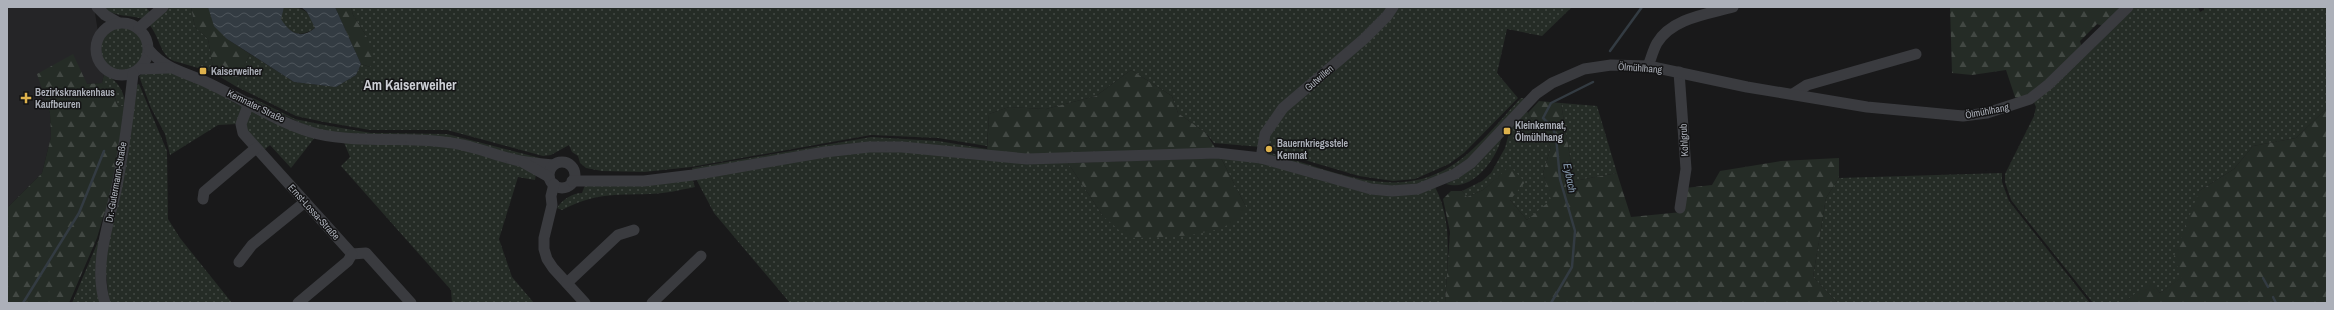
<svg xmlns="http://www.w3.org/2000/svg" width="2334" height="310" viewBox="0 0 2334 310" font-family="'Archivo Narrow',sans-serif">
<style>
.built{fill:#252527}
.grass{fill:url(#grass-dots)}
.forest{fill:url(#forest-firs)}
.water{fill:url(#water-waves)}
.lines{fill:none;stroke-linecap:round;stroke-linejoin:round}
.stream{stroke:#333b42;stroke-width:2.5}
.minor{stroke:#3a3b3f;stroke-width:11}
.poi-dot{fill:#deb24c;stroke:#141415;stroke-width:1.5}
.labels{text-anchor:middle;dominant-baseline:central;stroke-width:3;stroke-linejoin:round;paint-order:stroke}
.street-label{font-size:10px;fill:#acb0b9;stroke:#141415}
.poi-label{font-size:10px;font-weight:bold;fill:#acb0b9;stroke:#141415;text-anchor:start}
.water-label{font-size:11px;font-style:italic;fill:#879baf;stroke:#141415}
.district-label{font-size:14px;font-weight:bold;fill:#cdcfd5;stroke:#141415}
</style>
<defs>
<pattern id="grass-dots" width="8" height="8" patternUnits="userSpaceOnUse"><rect width="8" height="8" fill="#252c26"/><path d="M2 2h.1M6 6h.1" fill="none" stroke="#424843" stroke-width="1.8" stroke-linecap="round"/></pattern>
<pattern id="forest-firs" width="22" height="20" patternUnits="userSpaceOnUse"><rect width="22" height="20" fill="#252c26"/><path d="M5 1l3.5 6h-7zM16 11l3.5 6h-7z" fill="#424843"/></pattern>
<pattern id="water-waves" width="16" height="10" patternUnits="userSpaceOnUse"><rect width="16" height="10" fill="#333b42"/><path d="M0 5q4-4 8 0t8 0" fill="none" stroke="#4e555b"/></pattern>
</defs>
<rect width="100%" height="100%" fill="#19191a"/>
<polygon class="built" points="7,7 94,7 98,32 93,43 92,53 95,62 104,74 102,83 87,84 38,74 50,113 51,137 42,173 7,208"/>
<g class="grass">
<path d="M103 7H146L152 15 146 20C131 14 114 18 103 7Z"/>
<path d="M166 7H191L195 27 208 39 213 67 212 72 174 61C159 55 160 35 147 22Z"/>
<path d="M284 7C303 7 308 9 315 28 299 39 290 33 280 19Z"/>
<polygon points="351,7 1391,7 1386,15 1281,107 1261,147 1214,143 1206,133 1178,113 1172,96 1131,70 1096,96 1046,109 1009,107 989,114 987,146 938,138 871,135 691,167 644,172 602,171 586,168 580,163 578,156 572,152 569,145 551,155 543,156 447,130 370,130 324,122 296,116 237,87 239,75 250,54 294,82 336,87 356,75 361,64 370,67 367,37 353,15"/>
<polygon points="1395,7 1572,7 1542,36 1507,29 1497,73 1518,98 1464,153 1449,164 1415,179 1393,181 1359,176 1264,148 1275,123"/>
<polygon points="2131,7 2198,7 2200,12 2204,10 2204,7 2327,7 2327,108 2296,138 2253,146 2234,169 2199,191 2184,276 2160,293 2151,282 2123,303 2093,303 2011,200 2005,182 2005,174 2034,116 2036,107 2033,100"/>
<circle cx="123" cy="49" r="22"/>
<polygon points="169,71 246,105 237,124 218,125 170,155 165,134 151,108 139,76 145,72"/>
<path d="M104 74C117 79 126 93 125 107L117 105 115 97 102 83Z"/>
<polygon points="139,84 167,151 168,219 180,238 232,303 109,303 105,262 135,86"/>
<polygon points="253,98 295,119 324,125 371,133 447,134 540,158 539,161 474,145 318,131 251,100"/>
<path d="M1521 98 1526 99C1503 123 1480 153 1452 171 1395 206 1321 172 1262 156L1263 151C1323 166 1392 204 1451 166 1478 149 1499 121 1521 98Z"/>
<polygon points="1561,103 1597,106 1617,173 1574,181"/>
<polygon points="251,106 316,136 291,168 270,145 264,150 246,131 243,123"/>
<polygon points="1526,110 1551,147 1543,173 1552,200 1527,220 1510,200 1510,167 1483,190 1467,197 1462,191 1482,181 1491,173 1505,148 1510,129"/>
<path d="M1502 136C1497 159 1473 192 1446 184L1458 178Z"/>
<polygon points="871,137 938,141 987,149 987,153 901,144 693,172 692,168"/>
<polygon points="343,140 445,144 522,167 536,174 535,180 518,177 499,239 512,277 534,303 452,303 451,290 341,166 350,157"/>
<path d="M869 149 1068 163 1103 216 1246 207 1221 158 1261 162 1371 192 1435 187C1454 223 1447 265 1445 303H790L714 213 695 177Z"/>
<polygon points="2002,173 2002,182 2009,201 2090,303 1838,303 1813,277 1826,198 1839,178"/>
<path d="M692 178 695 187C680 190 664 194 649 194 613 195 595 193 562 210L557 208C562 200 572 193 582 193L585 185Z"/>
<polygon points="103,223 102,303 72,303 99,239"/>
</g>
<g class="forest">
<polygon points="191,7 208,7 227,39 250,54 239,75 237,87 212,72 213,67 208,39 195,27"/>
<polygon points="335,7 351,7 353,15 367,37 374,60 370,67 361,64"/>
<polygon points="1950,7 2126,7 2105,27 2097,24 2080,41 2082,48 2064,67 2017,103 2006,70 1972,75 1952,73"/>
<path d="M73 54 87 84 102 83C110 89 115 94 117 105L125 107 109 207 104 214 97 238 69 303H7V208L42 173 51 137 50 113 37 74Z"/>
<polygon points="1131,70 1172,96 1178,113 1206,133 1217,151 1066,155 987,153 989,114 1009,107 1046,109 1096,96"/>
<polygon points="1539,101 1561,103 1574,181 1617,173 1631,217 1682,212 1685,188 1712,185 1720,171 1781,161 1839,158 1839,178 1826,198 1813,277 1838,303 1445,303 1450,232 1443,199 1451,191 1462,191 1467,197 1483,190 1510,166 1525,182 1510,200 1527,220 1551,200 1543,173 1551,147 1528,113"/>
<polygon points="2327,108 2327,303 2123,303 2151,281 2160,293 2183,276 2173,259 2199,191 2234,169 2253,146 2296,138"/>
<path d="M1221 158 1246 207C1232 240 1159 237 1128 238L1103 216 1068 163Z"/>
</g>
<path class="water" d="M208 7H284L281 19C290 33 300 40 315 28L307 12 301 7H335L361 64 356 75 336 87 294 82 227 39 214 26Z"/>
<g class="lines">
<g class="stream">
<polyline points="1610,51 1642,7"/>
<polyline points="2263,278 2268,287"/>
<polyline points="2273,297 2276,303"/>
<polyline points="23,303 79,213 104,151"/>
<polyline points="1551,303 1572,267 1575,231 1560,179 1556,137 1553,128 1543,118 1551,103 1593,82"/>
</g>
<g class="minor">
<polyline points="97,7 105,15 119,23"/>
<circle cx="122" cy="49" r="26"/>
<polyline points="139,28 163,7"/>
<path d="M149 50C166 70 185 72 208 83 243 99 281 125 318 134 359 143 402 137 444 142 471 144 495 156 520 161 531 163 542 164 553 165"/>
<path d="M1648 66C1651 59 1653 50 1657 43 1672 18 1708 14 1733 7"/>
<polyline points="141,69 169,68"/>
<polyline points="1679,72 1686,169 1680,208"/>
<polyline points="1793,94 1807,85 1916,54"/>
<polyline points="249,103 241,124 243,133 352,254 366,253 411,303"/>
<polyline points="1261,158 1265,134 1283,108 1364,39 1387,16 1393,7"/>
<circle cx="562" cy="175" r="13"/>
<polyline points="524,163 549,177"/>
<polyline points="572,181 644,181 693,175 825,152 869,147 902,147 1027,159 1217,153 1261,158 1371,189 1392,191 1418,189 1455,174 1471,163 1536,94 1552,83 1584,69 1611,65 1648,66 1747,87 1867,107 1963,116 1987,113 2030,99 2049,84 2128,7"/>
<polyline points="554,184 551,196 552,205 544,238 544,249 547,259 553,268 585,303"/>
<polyline points="203,199 204,192 256,148"/>
<polyline points="239,262 252,245 305,202"/>
<polyline points="567,283 618,235 634,230"/>
<path d="M105 303C93 265 109 223 117 186 124 149 129 111 133 74"/>
<polyline points="298,303 348,261 352,254"/>
<polyline points="652,303 701,256"/>
</g>
</g>
<g class="poi-dot">
<rect x="199" y="67" width="8" height="8" rx="2"/>
<path d="M24 92h4v4h4v4h-4v4h-4v-4h-4v-4h4z"/>
<rect x="1503" y="127" width="8" height="8" rx="2"/>
<circle cx="1269" cy="149" r="4"/>
</g>
<g class="labels">
<g class="street-label">
<text transform="translate(1640 68) rotate(4)">Ölmühlhang</text>
<text transform="translate(1319 78) rotate(-41)">Gutwillen</text>
<text transform="translate(256 106) rotate(26)">Kemnater Straße</text>
<text transform="translate(1987 111) rotate(-11)">Ölmühlhang</text>
<text transform="translate(1684 140) rotate(-93)">Kohlgrub</text>
<text transform="translate(116 182) rotate(-80)">Dr.-Gutermann-Straße</text>
<text transform="translate(314 212) rotate(48)">Ernst-Lossa-Straße</text>
</g>
<g class="poi-label">
<text x="211" y="71">Kaiserweiher</text>
<text x="35" y="92">Bezirkskrankenhaus<tspan x="35" dy="12">Kaufbeuren</tspan></text>
<text x="1515" y="125">Kleinkemnat,<tspan x="1515" dy="12">Ölmühlhang</tspan></text>
<text x="1277" y="143">Bauernkriegsstele<tspan x="1277" dy="12">Kemnat</tspan></text>
</g>
<g class="water-label">
<text transform="translate(1570 178) rotate(79)">Eybach</text>
</g>
<g class="district-label">
<text x="410" y="85">Am Kaiserweiher</text>
</g>
</g>
<rect width="2334" height="310" fill="none" stroke="#acb0b9" stroke-width="16"/>
</svg>
